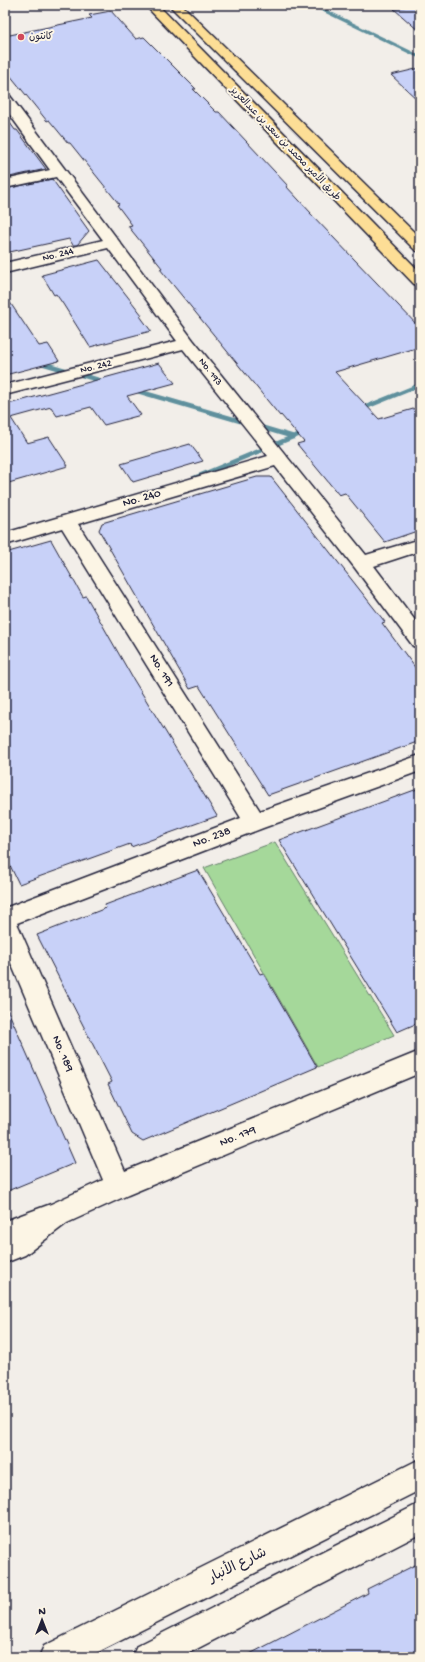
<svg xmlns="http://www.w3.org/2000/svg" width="425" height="1662" viewBox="0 0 425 1662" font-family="'Gochi Hand','Playpen Sans Arabic',sans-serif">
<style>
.green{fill:#a5d89a;stroke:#647d6a}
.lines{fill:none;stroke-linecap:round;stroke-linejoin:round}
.stream-far1{stroke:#5f909d;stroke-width:3.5}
.stream{stroke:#5f909d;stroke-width:4.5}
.building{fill:#c8d1f8;stroke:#22223b}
.minor-casing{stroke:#22223b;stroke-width:3}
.major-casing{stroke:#22223b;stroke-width:3}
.minor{fill:#fcf5e5;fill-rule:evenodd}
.major{fill:#fdde96;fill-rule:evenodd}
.poi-dot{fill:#d1495b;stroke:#fcf5e5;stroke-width:1.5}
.labels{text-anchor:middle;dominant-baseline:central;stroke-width:4;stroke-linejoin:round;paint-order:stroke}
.far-poi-label{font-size:10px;fill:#22223b;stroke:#fcf5e5;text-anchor:start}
.far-street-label{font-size:10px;fill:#22223b;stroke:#fcf5e5}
.street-label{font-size:12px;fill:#22223b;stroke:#fcf5e5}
.near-street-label{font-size:14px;fill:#22223b;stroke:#fcf5e5}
</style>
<rect width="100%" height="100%" fill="#f2eee9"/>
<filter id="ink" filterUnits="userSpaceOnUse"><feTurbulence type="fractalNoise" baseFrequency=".025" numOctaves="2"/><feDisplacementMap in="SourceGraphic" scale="8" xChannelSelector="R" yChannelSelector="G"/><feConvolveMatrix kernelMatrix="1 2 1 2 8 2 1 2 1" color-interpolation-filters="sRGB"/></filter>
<g filter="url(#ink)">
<polygon class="green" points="275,842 394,1035 318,1067 204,868"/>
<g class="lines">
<polyline class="stream-far1" points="313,5 420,57"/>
<g class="stream">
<polyline points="38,362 105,382"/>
<polyline points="134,390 247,423"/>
<polyline points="361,409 420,385"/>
<polyline points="257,426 294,437"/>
<polyline points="194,478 305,432"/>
</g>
</g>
<g class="building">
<polygon points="413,5 420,5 420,32 394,9"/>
<polygon points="111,11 136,39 144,37 196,89 193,89 216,112 219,112 288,186 286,186 311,213 310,213 420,328 420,347 335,372 379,419 420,407 420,530 385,542 345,493 339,495 297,444 304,442 281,415 280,416 160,269 162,268 128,226 132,225 117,205 119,204 70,143 68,143 49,120 47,121 5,69 5,36 92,18 89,15"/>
<polygon points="420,68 420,102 391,75"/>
<polygon points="5,116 15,130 17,130 46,169 5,178"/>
<polygon points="52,179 89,231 77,245 73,245 69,239 5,253 5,189"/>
<polygon points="99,260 142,315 140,316 151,331 90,347 63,304 56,294 54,295 42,275"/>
<polygon points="5,295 39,346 48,344 59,361 5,375"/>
<polygon points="159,363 175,383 127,396 141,415 104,425 91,407 57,416 51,407 11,418 27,443 49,437 68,466 5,484 5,405"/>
<polygon points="190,444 203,461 133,482 121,464"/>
<polygon points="257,477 271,477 385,622 382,623 420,674 420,741 268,795 199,686 190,689 99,530 102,523"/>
<polygon points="51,540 83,597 86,596 132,677 217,816 131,847 130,844 19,884 5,855 5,553"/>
<polygon points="420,788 420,1022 397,1032 279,840"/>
<polygon points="198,870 260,974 263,973 317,1067 143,1141 132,1134 108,1084 112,1082 37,935 106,908 105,905"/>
<polygon points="5,1004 75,1163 5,1192"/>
<polygon points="415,1565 420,1575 420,1657 244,1657 368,1593 367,1589"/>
</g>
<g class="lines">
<g class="minor-casing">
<g id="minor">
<polygon points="5,95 10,96 193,340 366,555 420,539 420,551 374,566 420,627 420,648 413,646 355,568 275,466 78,524 260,811 420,755 420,771 263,828 17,923 125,1171 420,1051 420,1073 128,1195 67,1223 25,1255 5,1263 5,1221 51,1204 103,1180 5,949 5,908 241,818 62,528 5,545 5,533 268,456 183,349 5,395 5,385 177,341 108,248 5,273 5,263 103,240 56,177 5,188 5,180 50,170 5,108"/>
<polygon points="420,1459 420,1490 88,1657 39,1657 44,1646"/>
<polygon points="420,1503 420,1534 181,1657 132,1657 137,1646"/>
</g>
</g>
<g class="major-casing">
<g id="major">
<polygon points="145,5 158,5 420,272 420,286 414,284"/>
<polygon points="169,5 182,5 420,238 420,252 415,250"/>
</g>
</g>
<use href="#minor" class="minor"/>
<use href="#major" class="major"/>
</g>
</g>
<circle class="poi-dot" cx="21" cy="37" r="4"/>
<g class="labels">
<g class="far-poi-label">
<text x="29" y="37">كانتون</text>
</g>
<g class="far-street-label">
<text transform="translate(285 144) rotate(46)">طريق الأمير محمد بن سعد بن عبدالعزيز</text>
<text transform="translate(58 255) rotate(-14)">No. 244</text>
<text transform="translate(96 367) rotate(-14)">No. 242</text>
<text transform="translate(210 372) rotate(52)">No. 193</text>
</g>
<g class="street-label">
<text transform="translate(142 499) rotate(-16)">No. 240</text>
<text transform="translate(161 671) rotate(58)">No. 191</text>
<text transform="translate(212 838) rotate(-21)">No. 238</text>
<text transform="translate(62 1054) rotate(67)">No. 189</text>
<text transform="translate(238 1137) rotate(-22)">No. 179</text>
</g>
<g class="near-street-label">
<text transform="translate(238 1566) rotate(-26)">شارع الأنبار</text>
</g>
</g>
<rect width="425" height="1662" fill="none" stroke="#fcf5e5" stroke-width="20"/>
<rect x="10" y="10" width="405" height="1642" fill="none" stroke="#22223b" stroke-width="1.5" filter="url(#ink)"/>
<g transform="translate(42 1620)" stroke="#fcf5e5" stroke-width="3" paint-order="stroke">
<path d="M0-3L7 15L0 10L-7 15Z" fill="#22223b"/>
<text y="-6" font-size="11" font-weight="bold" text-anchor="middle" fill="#22223b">N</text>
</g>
</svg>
